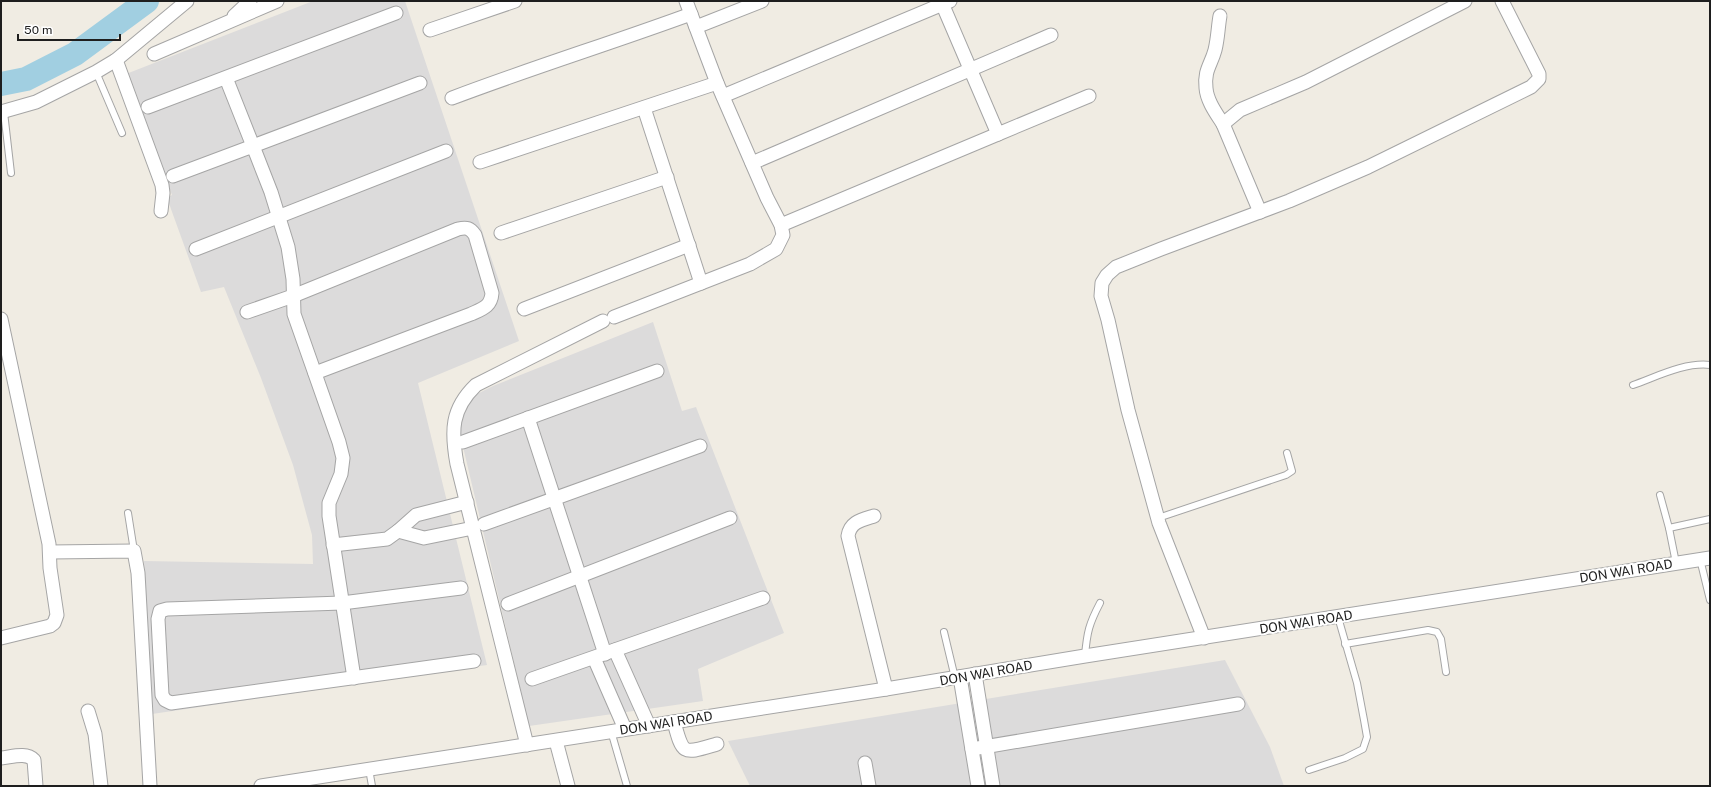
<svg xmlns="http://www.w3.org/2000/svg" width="1711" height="787" viewBox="0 0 1711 787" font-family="'Public Sans',sans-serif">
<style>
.residential{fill:#dcdbdb}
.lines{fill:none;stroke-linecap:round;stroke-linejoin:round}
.river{stroke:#a1cfe1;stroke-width:24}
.lane-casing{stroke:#a5a5a5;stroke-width:8}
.street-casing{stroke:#a5a5a5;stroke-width:15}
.lane{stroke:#fff;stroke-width:6}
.street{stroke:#fff;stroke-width:13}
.labels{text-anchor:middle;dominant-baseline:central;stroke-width:4;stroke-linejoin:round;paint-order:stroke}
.street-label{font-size:13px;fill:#1e1e1e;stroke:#fff}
</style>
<rect width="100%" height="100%" fill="#f0ece3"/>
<g class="residential">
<polygon points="313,1 405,1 519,341 418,383 487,665 152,714 144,561 313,564 312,535 293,465 261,378 224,287 201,292 167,198 172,195 126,74"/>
<polygon points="653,322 682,411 696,407 784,633 698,669 703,701 529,726 460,434 461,420 466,408 477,394 493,386"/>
<polygon points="1225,660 1270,747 1284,786 750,786 728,741"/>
</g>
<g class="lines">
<polyline class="river" points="1,84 26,79 75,54 147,1"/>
<g class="lane-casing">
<g id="lane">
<polyline points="96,72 122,133"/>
<polyline points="4,112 11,173"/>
<path d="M1633 385C1656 377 1685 362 1710 365"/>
<polyline points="1660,495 1669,528 1676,563"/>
<polyline points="128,513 134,551"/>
<polyline points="1158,518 1286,475 1292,471 1287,453"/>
<polyline points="1669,528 1710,519"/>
<polyline points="1700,559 1710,600"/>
<polyline points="944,632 955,678"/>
<polyline points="1345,644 1428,630 1437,632 1441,639 1446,672"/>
<path d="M1085 656C1087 632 1089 624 1100 603"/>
<polyline points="611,731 627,786"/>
<polyline points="369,769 372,786"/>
<polyline points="1309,770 1345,758 1363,749 1367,737 1364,720 1357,683 1338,617"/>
</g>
</g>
<g class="street-casing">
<g id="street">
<polyline points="941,1 998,134 1089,96"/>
<polyline points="234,16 250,1"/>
<path d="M1220 16C1218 27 1218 38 1215 50 1211 65 1204 70 1206 88 1207 101 1216 113 1223 124"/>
<polyline points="696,27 762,1"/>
<polyline points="430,30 515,1"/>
<polyline points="154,54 277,1"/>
<polyline points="116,60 162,185 163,193 161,211"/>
<polyline points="226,78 253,146 420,83"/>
<polyline points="723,96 950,1"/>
<path d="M452 98C531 68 612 43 691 14"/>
<polyline points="148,107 396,13"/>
<polyline points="644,108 701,283"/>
<polyline points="1,112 36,102 96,72 116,60 187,1"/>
<polyline points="480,162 717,83"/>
<polyline points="752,163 1051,35"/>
<polyline points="173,176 253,146 271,192 288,247 293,279 294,314 339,442 343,458 341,474 329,503 329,516 354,678"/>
<polyline points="1260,212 1223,124 1240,110 1306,82 1465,1"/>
<polyline points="781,225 998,134"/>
<polyline points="501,233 667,177"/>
<polyline points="196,249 446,151"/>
<polyline points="524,309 689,245"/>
<path d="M247 312 293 296 458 229C467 227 470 228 475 235L492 293C491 307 482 309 471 314L315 373"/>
<polyline points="614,317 750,264 776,249 783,235 781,225 767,198 717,83 686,1"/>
<polyline points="1,319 49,544 50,568 57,615 54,623 50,626 1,638"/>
<polyline points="528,418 605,654"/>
<polyline points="463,442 657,371"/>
<polyline points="467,502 416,515 398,531 424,538 473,528"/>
<path d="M874 516C861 520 850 522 848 536L886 689"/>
<polyline points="484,524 700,446"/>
<polyline points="333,545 387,539 398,531"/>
<polyline points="50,552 134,551 138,573 150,786"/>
<polyline points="461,588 342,603 167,609 160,611 158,619 162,695 165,700 171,703 474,661"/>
<polyline points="508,604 730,518"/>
<polyline points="1204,638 1159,523 1128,410 1108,320 1101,296 1102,283 1107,275 1116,267 1161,249 1289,201 1368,167 1531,87 1539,79 1539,74 1502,1"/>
<polyline points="615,650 649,726"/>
<polyline points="594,658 625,729"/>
<polyline points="975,674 993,786"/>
<polyline points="960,677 978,786"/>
<polyline points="532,679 763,598"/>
<polyline points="88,711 95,734 101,786"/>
<path d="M674 722C683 756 683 754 717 744"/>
<polyline points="556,741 568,786"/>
<path d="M527 745 457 464C451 431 451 409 476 385L603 321"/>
<polyline points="972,749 1238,704"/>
<path d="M1 758C12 757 26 752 34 760L36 786"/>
<polyline points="865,763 869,786"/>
<polyline points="261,786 886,689 1085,656 1710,558"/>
</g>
</g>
<use href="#lane" class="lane"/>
<use href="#street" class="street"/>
</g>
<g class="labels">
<g class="street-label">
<text transform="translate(1626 571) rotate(-9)">DON WAI ROAD</text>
<text transform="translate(1306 622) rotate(-9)">DON WAI ROAD</text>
<text transform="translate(986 673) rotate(-10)">DON WAI ROAD</text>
<text transform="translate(666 723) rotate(-9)">DON WAI ROAD</text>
</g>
</g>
<rect width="1711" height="787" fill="none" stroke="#1e1e1e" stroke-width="4"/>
<path d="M18 34v6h102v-6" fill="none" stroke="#1e1e1e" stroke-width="2"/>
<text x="24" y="34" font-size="12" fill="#1e1e1e" stroke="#ffffff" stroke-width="3" paint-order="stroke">50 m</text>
</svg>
